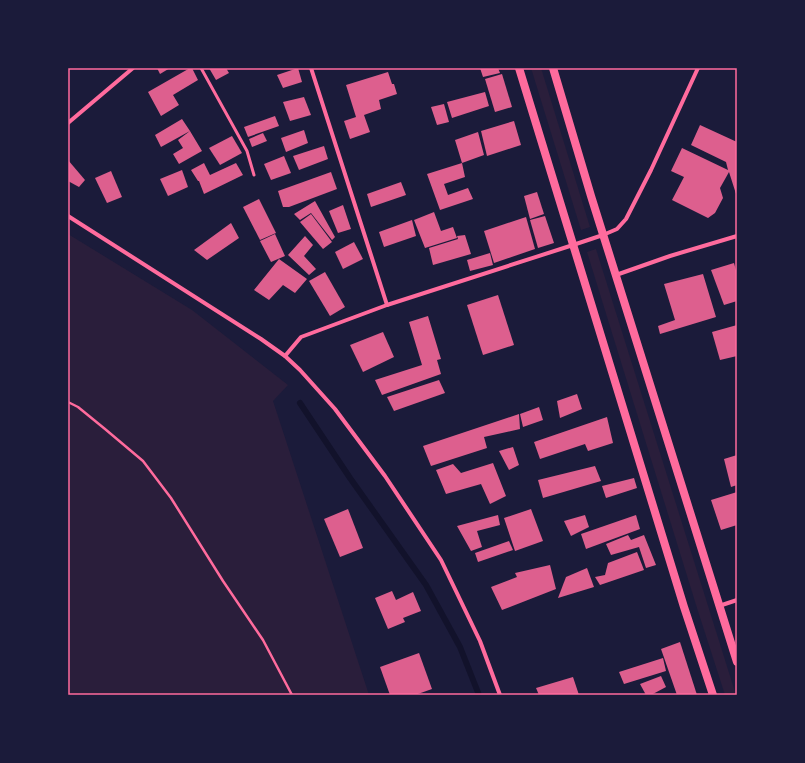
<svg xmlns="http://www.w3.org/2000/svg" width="805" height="763" viewBox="0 0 805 763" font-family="Literata,serif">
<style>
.green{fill:#2a1e3b}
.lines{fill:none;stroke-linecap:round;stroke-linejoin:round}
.stream{stroke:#12122b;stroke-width:6}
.building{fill:#dd5f8e}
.path{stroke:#ff6b9d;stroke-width:2.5}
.service{stroke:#ff6b9d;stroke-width:3}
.minor{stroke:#ff6b9d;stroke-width:4}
.secondary{stroke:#ff6b9d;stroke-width:8}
.neatline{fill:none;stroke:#ff6b9d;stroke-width:1.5}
</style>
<rect width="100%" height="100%" fill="#1b1b3a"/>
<g class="green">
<polygon points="531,68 541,68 590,227 581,230"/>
<polygon points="68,234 192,310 288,385 273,401 369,695 68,695"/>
<polygon points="596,249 736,695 725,695 697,608 587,252"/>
</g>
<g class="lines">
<polyline class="stream" points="300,403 350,478 426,585 460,647 479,695"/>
</g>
<g class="building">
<polygon points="157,68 170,68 160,74"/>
<polygon points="190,68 192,68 198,80 173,95 179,105 161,116 148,92"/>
<polygon points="209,68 226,68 229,73 216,80"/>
<polygon points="298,68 302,82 283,88 277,75"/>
<polygon points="480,68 498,68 500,73 483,77"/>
<polygon points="388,72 392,84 394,84 397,94 379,100 381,109 364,115 370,132 350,139 344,121 356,117 346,85"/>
<polygon points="502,74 512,107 495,112 485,79"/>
<polygon points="485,92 489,106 452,118 447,102"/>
<polygon points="304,97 311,115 290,121 283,102"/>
<polygon points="444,104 449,122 437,125 431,107"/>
<polygon points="275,116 279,126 248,137 244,127"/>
<polygon points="182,119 190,131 202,151 179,164 173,154 183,148 178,140 190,131 161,147 155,135"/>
<polygon points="514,121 521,145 487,156 481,131"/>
<polygon points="700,125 737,142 737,197 729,172 720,188 723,198 715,213 708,218 672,200 684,177 671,171 682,148 728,170 726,162 691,145"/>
<polygon points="304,130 308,143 286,152 281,138"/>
<polygon points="478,132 484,155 462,163 465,177 444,184 448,195 468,188 473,199 440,210 427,174 462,163 455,140"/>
<polygon points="263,133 267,141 252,147 249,139"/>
<polygon points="232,136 242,153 220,165 209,148"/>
<polygon points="324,146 328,159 299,170 293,156"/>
<polygon points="284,156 291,173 271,180 264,164"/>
<polygon points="68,160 85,180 79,187 68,181"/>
<polygon points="204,163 210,175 236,163 243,175 204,194 199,181 198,181 191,170"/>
<polygon points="182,170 188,187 168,196 160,179"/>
<polygon points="111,171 122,197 107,203 95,178"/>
<polygon points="331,172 337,189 289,207 283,207 278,191"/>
<polygon points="401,182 406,195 371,207 367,194"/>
<polygon points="537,192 544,214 530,219 524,196"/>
<polygon points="259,199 276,233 260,240 243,207"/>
<polygon points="315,201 335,237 332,240 311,213 300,220 294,214"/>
<polygon points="343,205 351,229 338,233 329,211"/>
<polygon points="434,212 441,231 453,227 457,238 425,248 414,220"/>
<polygon points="311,214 332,242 323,249 300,222"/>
<polygon points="545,216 554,243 538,248 530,220"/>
<polygon points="526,217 535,249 494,263 484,231"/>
<polygon points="412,220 416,236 384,247 379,232"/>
<polygon points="231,223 239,238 207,260 194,250"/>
<polygon points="275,234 285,256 271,262 260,241"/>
<polygon points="465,235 471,254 433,265 429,248 458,239 457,236"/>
<polygon points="305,236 313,245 304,256 316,269 309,275 288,255"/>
<polygon points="354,242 363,259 343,269 335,252"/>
<polygon points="490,253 493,265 470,271 467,260"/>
<polygon points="279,259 307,279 295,293 283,285 269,300 254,290"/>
<polygon points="734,263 737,274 737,301 724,305 711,270"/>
<polygon points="325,272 345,307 330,316 309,281"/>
<polygon points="703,274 716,317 660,334 658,326 675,320 664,284"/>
<polygon points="498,295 514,345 483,355 467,305"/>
<polygon points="428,316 441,359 437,360 441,374 382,395 375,380 422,365 409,322"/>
<polygon points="737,325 737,356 720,360 712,332"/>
<polygon points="383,332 394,357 363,372 350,345"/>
<polygon points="439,380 445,393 394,411 387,397"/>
<polygon points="577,394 582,409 560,418 557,401"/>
<polygon points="539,407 543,420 523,427 520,414"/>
<polygon points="519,414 520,429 484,437 487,448 431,466 423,446"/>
<polygon points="607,417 613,443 588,451 585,444 540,459 534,442"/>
<polygon points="513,447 519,465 509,470 499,451"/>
<polygon points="737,455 737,485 731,487 724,459"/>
<polygon points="493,463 506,496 490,504 481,484 446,494 436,470 453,464 461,473"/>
<polygon points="595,466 601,481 543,498 538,480"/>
<polygon points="634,478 637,488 606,498 602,486"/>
<polygon points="737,492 737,525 721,530 711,500"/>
<polygon points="348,509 363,548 340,557 324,519"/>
<polygon points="531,509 543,541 515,551 504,518"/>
<polygon points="498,515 500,525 477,531 482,547 471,551 457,526"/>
<polygon points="585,515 589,527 571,536 564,521"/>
<polygon points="636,515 640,529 586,549 581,534"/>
<polygon points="628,535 631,540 644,535 656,565 646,568 639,547 611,555 606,544"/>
<polygon points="509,541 513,550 478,562 475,553"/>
<polygon points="637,552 644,570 600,585 595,577 605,575 608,563"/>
<polygon points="550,565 556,589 502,610 491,587 517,577 515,573"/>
<polygon points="587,568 594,587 558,598 566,577"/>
<polygon points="392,591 396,600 413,592 421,611 403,618 405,622 388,629 375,598"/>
<polygon points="680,642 697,695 677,695 661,649"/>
<polygon points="419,653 432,689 415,695 390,695 380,667"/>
<polygon points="663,658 666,671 624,684 619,672"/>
<polygon points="661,676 666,687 651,695 646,695 640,684"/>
<polygon points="573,677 579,695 539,695 536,688"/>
</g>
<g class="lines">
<polyline class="path" points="68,402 78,407 105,429 143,461 171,498 223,581 263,640 292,695"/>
<polyline class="service" points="201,68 247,151 254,175"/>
<g class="minor">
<polyline points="311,68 387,305"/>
<polyline points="68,123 133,68"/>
<polyline points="68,216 261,339 285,356 300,370 335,409 385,476 441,560 480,641 500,695"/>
<polyline points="616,275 670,256 737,236"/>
<polyline points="285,356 301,337 387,305 573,245 603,235 617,229 626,219 651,170 698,68"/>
<polyline points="719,606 737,600"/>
</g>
<g class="secondary">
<polyline points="519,68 684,607 713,695"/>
<polyline points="553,68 591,196 737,662"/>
</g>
</g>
<rect width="805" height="763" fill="none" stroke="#1b1b3a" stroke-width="138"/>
<rect x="69" y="69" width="667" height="625" class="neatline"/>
</svg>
